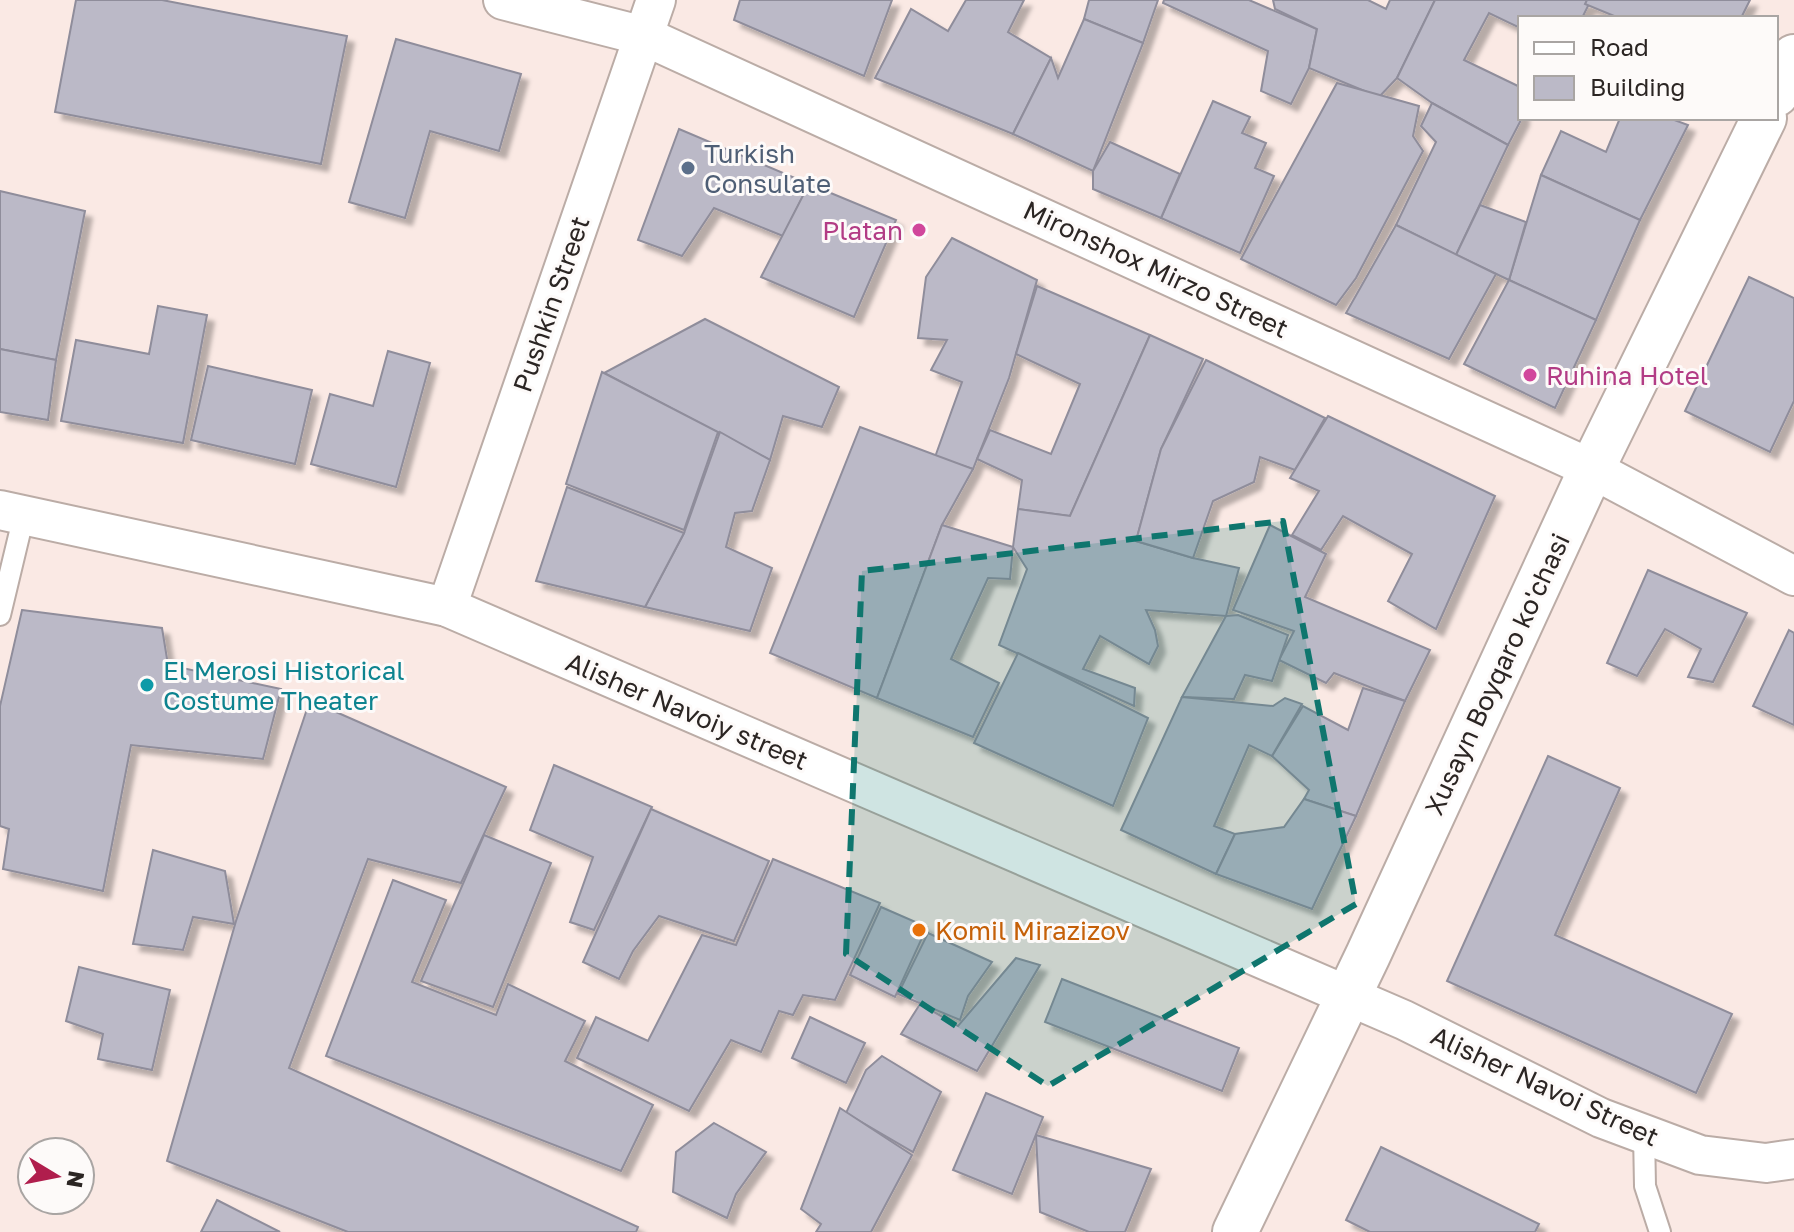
<svg xmlns="http://www.w3.org/2000/svg" width="1794" height="1232" viewBox="0 0 1794 1232" font-family="'Golos Text',sans-serif">
<style>
.building{fill:#bbb9c7;stroke:#8f8d9b;stroke-width:2;filter:url(#shadow)}
.lines{fill:none;stroke-linecap:round;stroke-linejoin:round}
.lane-casing{stroke:#bbaca6;stroke-width:24}
.street-casing{stroke:#bbaca6;stroke-width:42}
.secondary-casing{stroke:#bbaca6;stroke-width:48}
.lane{stroke:#fff;stroke-width:20}
.street{stroke:#fff;stroke-width:38}
.secondary{stroke:#fff;stroke-width:44}
.marked{fill:#0f766e;fill-opacity:0.2;stroke:#0f766e;stroke-width:6;stroke-dasharray:16 10;stroke-linejoin:round}
.service-dot{fill:#5c6f8a;stroke:#fdfaf9;stroke-width:3}
.hotel-dot{fill:#d1479c;stroke:#fdfaf9;stroke-width:3}
.culture-dot{fill:#0f9aa8;stroke:#fdfaf9;stroke-width:3}
.food-dot{fill:#e8710a;stroke:#fdfaf9;stroke-width:3}
.labels{text-anchor:middle;dominant-baseline:central;stroke-width:6;stroke-linejoin:round;paint-order:stroke}
.service-label{font-size:26px;fill:#4e5e75;stroke:#fdfaf9;text-anchor:start}
.hotel-label{font-size:26px;fill:#b23c85;stroke:#fdfaf9;text-anchor:end}
.street-label{font-size:26px;fill:#2b2523;stroke:#fdfaf9}
.culture-label{font-size:26px;fill:#0d838f;stroke:#fdfaf9;text-anchor:start}
.food-label{font-size:26px;fill:#c56008;stroke:#fdfaf9;text-anchor:start}
</style>
<defs>
<filter id="shadow"><feDropShadow dx="7" dy="7" stdDeviation="2" flood-color="#0004"/></filter>
</defs>
<rect width="100%" height="100%" fill="#fae9e4"/>
<g class="building">
<polygon points="76,0 162,0 347,36 321,164 55,112"/>
<polygon points="740,0 892,0 864,76 734,20"/>
<polygon points="966,0 1024,0 1008,32 1051,58 1013,134 875,78 911,9 948,31"/>
<polygon points="1089,0 1158,0 1143,43 1084,19"/>
<polygon points="1164,0 1249,0 1317,29 1309,68 1291,104 1261,91 1268,51 1163,3"/>
<polygon points="1273,0 1368,0 1386,9 1390,0 1435,0 1397,78 1379,97 1309,68 1317,29 1275,9"/>
<polygon points="1435,0 1591,0 1582,18 1520,18 1520,28 1489,13 1464,60 1520,87 1522,118 1508,145 1432,103 1397,78"/>
<polygon points="1587,0 1750,0 1741,18 1619,18 1585,4"/>
<polygon points="1084,19 1143,43 1093,171 1013,134 1051,58 1058,78"/>
<polygon points="396,39 521,74 499,151 430,131 405,218 349,202"/>
<polygon points="1337,83 1419,106 1413,136 1423,151 1356,278 1336,305 1241,259"/>
<polygon points="1213,101 1250,117 1242,133 1266,143 1255,168 1274,176 1240,253 1161,218"/>
<polygon points="1432,103 1508,145 1456,255 1396,225 1436,142 1421,126"/>
<polygon points="1620,118 1669,118 1688,125 1640,220 1541,175 1561,131 1606,152"/>
<polygon points="679,129 809,184 783,236 714,208 682,256 638,240"/>
<polygon points="1110,142 1180,174 1161,218 1093,189 1093,171"/>
<polygon points="1541,175 1640,220 1596,320 1509,280"/>
<polygon points="809,184 896,220 854,317 761,277"/>
<polygon points="0,191 85,211 56,360 0,349"/>
<polygon points="1480,205 1526,222 1509,280 1456,255"/>
<polygon points="1396,225 1496,274 1449,359 1346,313"/>
<polygon points="952,238 1037,280 1009,378 973,469 935,457 962,382 931,370 947,340 918,338 926,277"/>
<polygon points="1749,277 1794,298 1794,401 1770,452 1685,411"/>
<polygon points="1509,280 1596,320 1555,408 1464,364"/>
<polygon points="1037,286 1150,335 1070,516 1018,509 1022,480 977,459 990,430 1051,454 1080,384 1016,354"/>
<polygon points="158,306 207,315 183,443 61,421 76,340 149,354"/>
<polygon points="705,319 839,387 822,427 783,416 770,460 604,373"/>
<polygon points="1150,335 1203,359 1161,449 1136,541 1193,558 1239,568 1226,616 1146,610 1155,630 1158,646 1149,664 1100,636 1083,669 1135,688 1134,706 999,645 1027,569 1013,547 1018,509 1070,516"/>
<polygon points="0,349 56,360 48,420 0,412"/>
<polygon points="388,351 430,363 396,487 311,464 330,394 373,406"/>
<polygon points="1206,360 1325,418 1295,470 1260,457 1254,482 1213,501 1193,558 1136,541 1161,449"/>
<polygon points="208,366 312,390 295,464 191,440"/>
<polygon points="602,372 718,432 684,530 566,484"/>
<polygon points="1328,416 1495,496 1436,629 1388,601 1412,554 1343,516 1321,550 1292,535 1319,491 1290,478"/>
<polygon points="860,427 973,469 942,525 877,698 770,653"/>
<polygon points="720,432 770,460 752,511 735,513 726,547 772,568 750,631 645,607 684,533"/>
<polygon points="567,487 684,533 645,607 536,581"/>
<polygon points="942,525 1013,547 1010,579 988,578 951,659 999,683 973,737 877,698"/>
<polygon points="1270,525 1326,554 1305,597 1430,650 1405,701 1334,673 1326,683 1279,660 1294,631 1233,610"/>
<polygon points="1648,570 1747,613 1713,682 1688,677 1701,649 1665,629 1637,676 1607,663"/>
<polygon points="22,610 162,628 168,665 281,689 263,759 131,745 103,891 3,869 9,829 0,826 0,706"/>
<polygon points="1238,615 1288,635 1272,681 1245,675 1234,699 1182,697 1226,616"/>
<polygon points="1789,630 1794,633 1794,725 1753,706"/>
<polygon points="1018,653 1148,718 1113,806 974,743"/>
<polygon points="1363,688 1405,701 1356,816 1304,799 1309,790 1272,756 1303,706 1348,730"/>
<polygon points="1182,697 1273,706 1285,698 1302,704 1272,756 1249,745 1214,826 1235,834 1216,874 1121,830"/>
<polygon points="327,708 506,787 461,883 368,859 289,1068 638,1227 636,1232 348,1232 167,1161 236,921 306,712"/>
<polygon points="1548,756 1620,788 1555,935 1732,1014 1696,1093 1447,981"/>
<polygon points="554,765 652,807 594,930 570,922 593,857 530,830"/>
<polygon points="1304,799 1356,816 1312,909 1216,874 1235,834 1284,827"/>
<polygon points="651,809 769,861 734,941 659,916 633,951 619,979 583,962"/>
<polygon points="484,835 551,863 493,1007 421,981"/>
<polygon points="153,850 225,871 234,924 193,917 183,950 133,944"/>
<polygon points="773,859 880,903 835,1000 803,995 793,1015 779,1011 761,1052 731,1040 689,1111 577,1058 596,1017 648,1041 702,935 736,945"/>
<polygon points="393,880 446,900 412,982 496,1015 508,984 585,1021 565,1061 653,1105 621,1171 326,1056"/>
<polygon points="881,907 927,927 895,997 850,975"/>
<polygon points="928,933 992,962 968,996 960,1020 898,994"/>
<polygon points="1016,958 1040,965 977,1071 901,1034 920,1004 958,1026"/>
<polygon points="79,967 170,990 152,1070 98,1059 103,1034 66,1021"/>
<polygon points="1062,979 1239,1048 1222,1091 1045,1022"/>
<polygon points="810,1017 865,1043 846,1083 792,1058"/>
<polygon points="882,1056 941,1092 913,1152 846,1113 866,1070"/>
<polygon points="986,1093 1043,1117 1012,1194 953,1170"/>
<polygon points="840,1108 912,1155 871,1232 816,1232 821,1224 801,1209"/>
<polygon points="714,1123 766,1152 736,1194 727,1218 673,1192 676,1152"/>
<polygon points="1036,1135 1151,1169 1125,1232 1089,1232 1040,1212"/>
<polygon points="1381,1147 1539,1224 1535,1232 1370,1232 1346,1220"/>
<polygon points="217,1200 280,1232 201,1232"/>
</g>
<g class="lines">
<g class="lane-casing">
<g id="lane">
<polyline points="0,615 24,515"/>
<polyline points="1644,1133 1645,1186 1660,1232"/>
</g>
</g>
<g class="street-casing">
<g id="street">
<polyline points="503,0 644,36 1592,469 1794,576"/>
<polyline points="0,510 447,607 1404,1020 1601,1118 1700,1155 1766,1163 1794,1159"/>
<polyline points="447,607 656,0"/>
</g>
</g>
<g class="secondary-casing">
<g id="secondary">
<polyline points="1776,94 1794,57"/>
<polyline points="1235,1232 1368,955 1584,485 1764,118"/>
</g>
</g>
<use href="#lane" class="lane"/>
<use href="#street" class="street"/>
<use href="#secondary" class="secondary"/>
</g>
<path class="marked" d="M1283 521 1356 904 1048 1086 846 954 862 571Z"/>
<circle class="service-dot" cx="688" cy="168" r="8"/>
<g class="hotel-dot">
<circle cx="919" cy="230" r="8"/>
<circle cx="1530" cy="375" r="8"/>
</g>
<circle class="culture-dot" cx="147" cy="685" r="8"/>
<circle class="food-dot" cx="919" cy="930" r="8"/>
<g class="labels">
<g class="service-label">
<text x="704" y="153">Turkish<tspan x="704" dy="30">Consulate</tspan></text>
</g>
<g class="hotel-label">
<text x="903" y="230">Platan</text>
<text x="1546" y="375" text-anchor="start">Ruhina Hotel</text>
</g>
<g class="street-label">
<text transform="translate(1156 269) rotate(25)">Mironshox Mirzo Street</text>
<text transform="translate(551 304) rotate(-71)">Pushkin Street</text>
<text transform="translate(1497 674) rotate(-65)">Xusayn Boyqaro ko'chasi</text>
<text transform="translate(687 711) rotate(23)">Alisher Navoiy street</text>
<text transform="translate(1545 1086) rotate(25)">Alisher Navoi Street</text>
</g>
<g class="culture-label">
<text x="163" y="670">El Merosi Historical<tspan x="163" dy="30">Costume Theater</tspan></text>
</g>
<g class="food-label">
<text x="935" y="930">Komil Mirazizov</text>
</g>
</g>
<rect x="1518" y="16" width="260" height="104" fill="#fdfaf9" stroke="#a9a5a3" stroke-width="2"/>
<rect x="1534" y="42" width="40" height="12" fill="#ffffff" stroke="#a9a5a3" stroke-width="2"/>
<text x="1590" y="56" font-size="24" fill="#2b2523">Road</text>
<rect x="1534" y="76" width="40" height="24" fill="#bbb9c7" stroke="#a9a5a3" stroke-width="2"/>
<text x="1590" y="96" font-size="24" fill="#2b2523">Building</text>
<g transform="translate(56 1176) rotate(100)"><circle r="38" fill="#fdfaf9" stroke="#a9a5a3" stroke-width="2"/>
<path d="M0-6L14 30L0 20L-14 30Z" fill="#b01e4d"/>
<text y="-12" font-size="22" font-weight="bold" text-anchor="middle" fill="#2b2523">N</text>
</g>
</svg>
